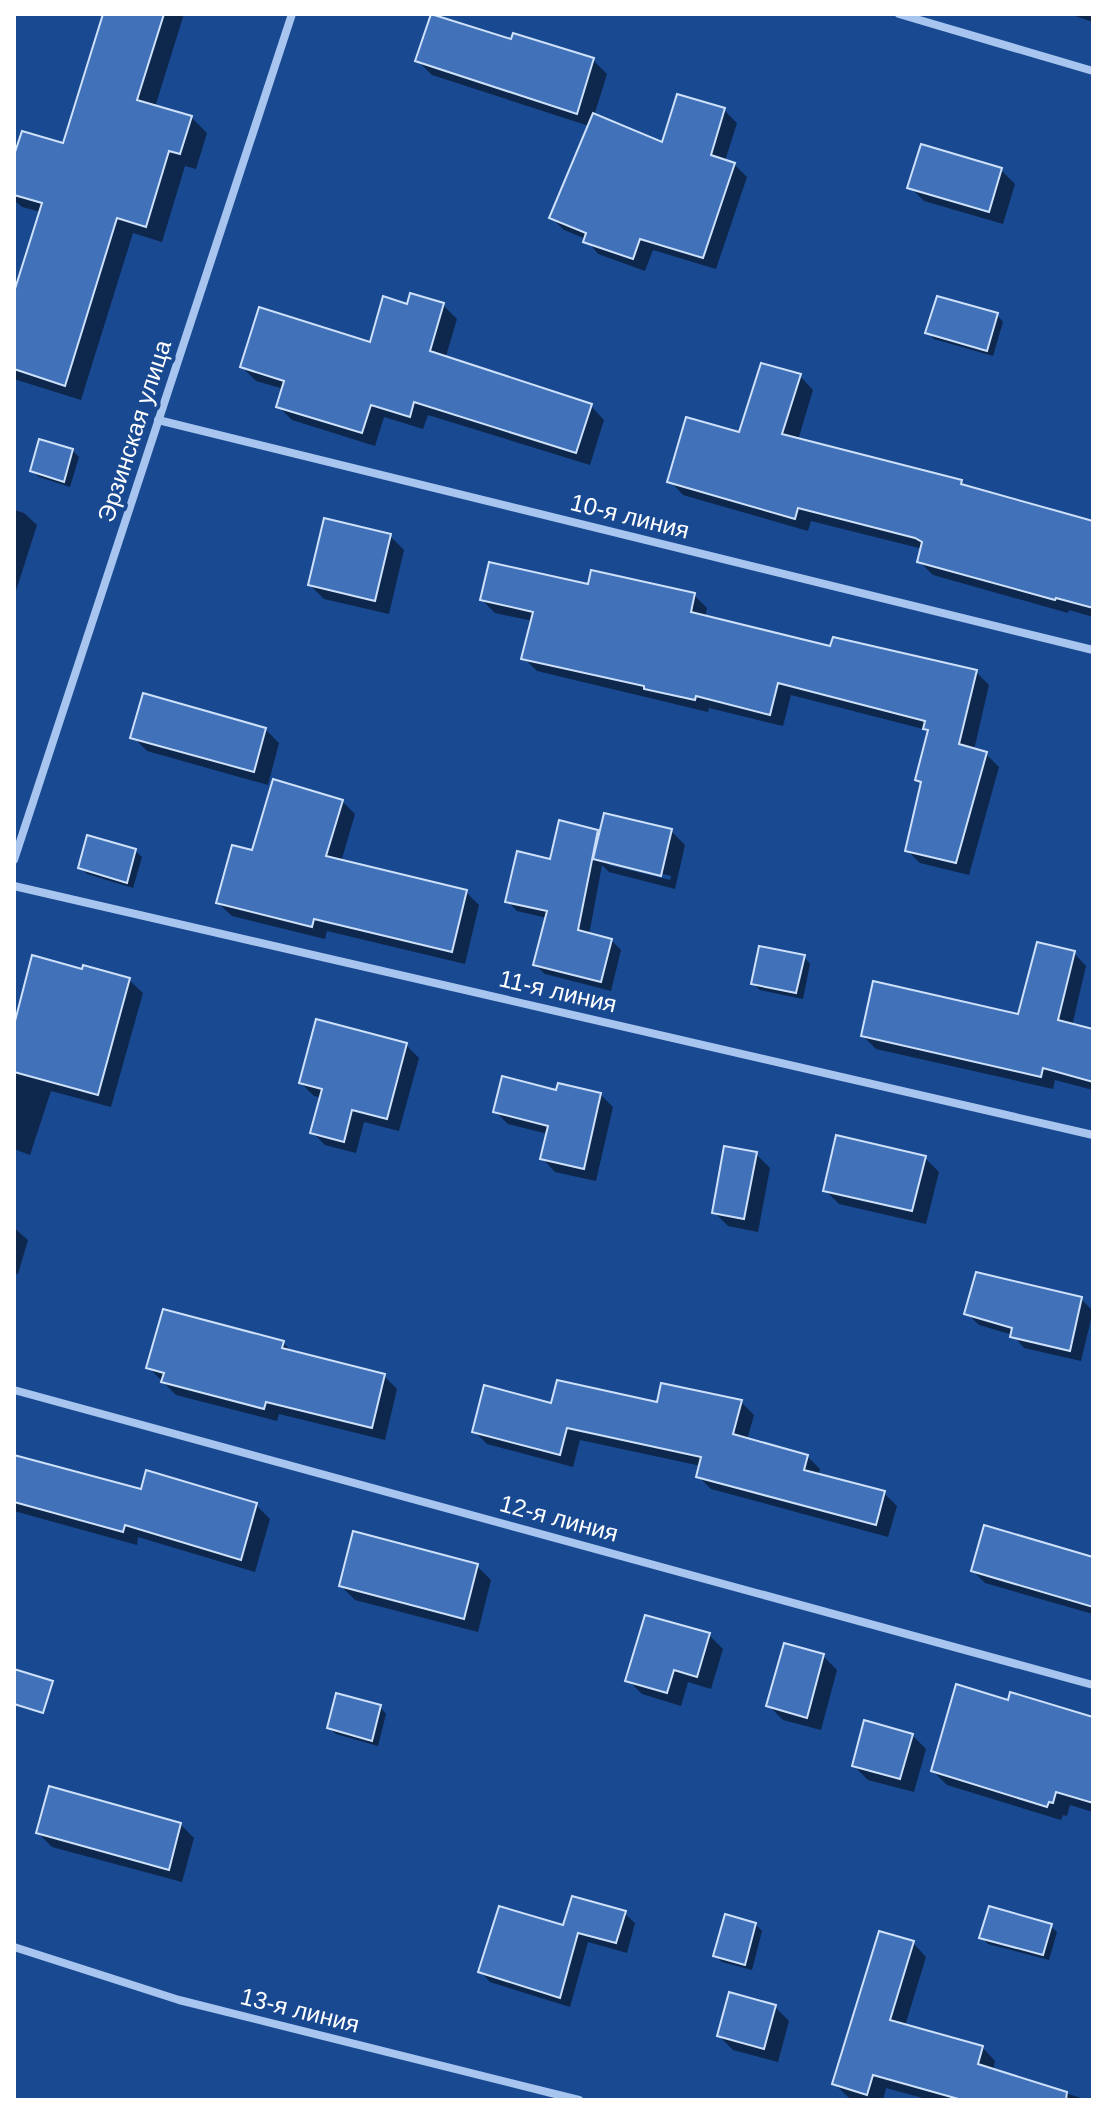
<svg xmlns="http://www.w3.org/2000/svg" width="1107" height="2114" viewBox="0 0 1107 2114" font-family="Arial,sans-serif">
<style>
.shadow{fill:#0007;fill-rule:evenodd}
.building{fill:#4172b9;stroke:#cee1fb;stroke-width:2}
.lines{fill:none;stroke-linecap:round;stroke-linejoin:round}
.street{stroke:#a7c5ef;stroke-width:8}
.labels{text-anchor:middle;dominant-baseline:central;stroke-width:8;stroke-linejoin:round;paint-order:stroke}
.street-label{font-size:24px;fill:#fff;stroke:#194991}
</style>
<rect width="100%" height="100%" fill="#194991"/>
<g class="shadow">
<polygon points="105,14 184,14 155,107 191,117 207,133 196,169 185,166 162,242 133,233 81,400 14,379 14,299 41,212 22,207 14,200 14,165 64,146"/>
<polygon points="1069,14 1093,14 1093,22"/>
<polygon points="512,42 593,60 607,74 594,116 664,144 724,110 737,123 725,161 734,164 747,177 716,269 653,250 645,271 598,254 586,239 564,230 552,218 589,126 432,75 418,61"/>
<polygon points="1001,170 1015,184 1003,224 924,201 910,187"/>
<polygon points="411,296 443,305 457,319 446,356 591,406 604,420 590,465 428,415 423,429 384,417 375,446 292,420 278,406 284,389 256,381 242,367 371,344 408,306"/>
<polygon points="997,315 1003,322 993,356 934,339 928,333"/>
<polygon points="800,376 813,390 798,440 961,482 967,488 1093,521 1093,617 1069,610 1068,613 933,575 919,561 923,549 811,521 808,531 683,495 670,481 741,435"/>
<polygon points="72,450 79,457 70,487 39,477 32,471"/>
<polygon points="14,510 24,513 37,525 14,597"/>
<polygon points="390,536 404,550 389,614 324,599 310,585"/>
<polygon points="590,586 694,595 707,608 705,618 832,649 976,672 989,685 974,750 986,754 999,767 969,875 920,863 907,850 922,785 917,780 930,733 927,730 791,695 783,726 709,708 708,712 537,671 524,658 533,621 495,613 482,600"/>
<polygon points="265,729 279,743 268,785 147,751 133,737"/>
<polygon points="342,801 355,814 341,862 466,892 479,905 465,964 327,931 325,939 232,916 218,903 253,852"/>
<path d="M671 831 685 845 675 889 609 872 602 865 589 935 611 940 621 950 611 991 545 974 535 965 547 918 517 911 507 901 552 861 597 832 601 836ZM609 861 671 876 670 880 609 865Z"/>
<polygon points="135,851 142,857 133,888 87,874 80,867"/>
<polygon points="1074,953 1086,966 1072,1026 1093,1031 1093,1090 1055,1080 1053,1089 876,1049 863,1036 1020,1016"/>
<polygon points="804,957 810,964 803,999 760,990 753,984"/>
<polygon points="83,971 129,980 143,993 111,1107 51,1091 30,1155 14,1149 14,1032"/>
<polygon points="406,1045 419,1058 399,1131 364,1122 356,1153 325,1145 312,1132 322,1098 314,1096 301,1083"/>
<polygon points="558,1092 600,1094 613,1107 596,1181 555,1172 543,1159 548,1134 508,1124 495,1111"/>
<polygon points="756,1154 770,1168 758,1232 728,1226 714,1212"/>
<polygon points="925,1158 939,1172 926,1224 839,1204 825,1190"/>
<polygon points="14,1228 28,1240 18,1274 14,1273"/>
<polygon points="1081,1299 1093,1311 1081,1361 1024,1348 1013,1335 979,1325 967,1313"/>
<polygon points="283,1343 293,1353 384,1376 397,1389 385,1440 279,1414 277,1421 176,1395 148,1367"/>
<polygon points="741,1402 754,1415 747,1440 807,1456 820,1469 818,1476 884,1493 897,1506 888,1537 711,1489 698,1476 701,1466 580,1440 573,1467 487,1444 474,1431 552,1406"/>
<polygon points="14,1457 142,1491 256,1505 270,1519 255,1572 138,1537 137,1545 14,1511"/>
<polygon points="1093,1559 1093,1614 985,1583 973,1571"/>
<polygon points="477,1566 491,1580 478,1632 355,1600 341,1586"/>
<polygon points="709,1635 723,1649 711,1689 688,1682 681,1706 642,1694 628,1680"/>
<polygon points="823,1656 837,1670 821,1730 783,1720 769,1706"/>
<polygon points="1009,1703 1093,1728 1093,1812 1070,1805 1067,1816 1063,1815 1061,1820 947,1785 933,1771"/>
<polygon points="380,1707 386,1714 378,1746 336,1734 329,1728"/>
<polygon points="912,1735 926,1749 914,1792 868,1780 854,1766"/>
<polygon points="180,1824 194,1838 182,1882 52,1847 38,1833"/>
<polygon points="624,1913 635,1923 627,1953 588,1942 570,2007 490,1982 480,1971 565,1928"/>
<polygon points="755,1924 762,1931 752,1970 722,1962 715,1956"/>
<polygon points="1050,1926 1057,1932 1049,1960 988,1944 981,1937"/>
<polygon points="913,1943 926,1957 905,2026 982,2047 995,2061 993,2071 1088,2100 930,2100 886,2088 883,2100 857,2100 848,2097 834,2083"/>
<polygon points="775,2007 789,2021 778,2062 733,2050 719,2036"/>
</g>
<g class="building">
<polygon points="103,14 164,14 137,100 192,116 180,154 169,151 146,227 117,218 65,386 14,369 14,292 42,203 14,195 14,155 22,131 63,143"/>
<polygon points="431,14 511,39 513,33 594,58 577,114 415,61"/>
<polygon points="677,94 725,108 711,155 735,163 703,258 640,239 633,259 583,242 586,233 549,218 593,113 662,142"/>
<polygon points="921,144 1002,168 989,212 907,188"/>
<polygon points="410,293 444,303 430,351 592,404 576,453 414,402 410,417 371,405 362,433 276,407 284,381 240,367 259,307 370,342 383,296 407,304"/>
<polygon points="937,296 998,313 987,351 925,333"/>
<polygon points="761,363 801,374 782,434 962,480 961,484 1093,521 1093,608 1056,598 1055,600 917,562 922,542 915,538 798,508 795,519 667,482 686,417 739,432"/>
<polygon points="39,439 73,449 64,482 30,471"/>
<polygon points="324,518 391,534 375,601 308,585"/>
<polygon points="489,562 588,584 591,570 695,593 691,612 830,646 833,637 977,670 959,744 987,752 956,863 905,851 921,782 915,780 928,730 923,729 925,721 778,683 770,715 696,696 695,700 644,689 644,686 521,659 533,612 480,600"/>
<polygon points="143,693 266,728 254,772 130,738"/>
<polygon points="273,779 343,800 326,856 467,890 452,952 314,919 312,927 216,903 232,845 252,850"/>
<polygon points="604,813 672,829 661,876 593,859"/>
<polygon points="559,820 598,830 578,930 612,939 601,982 533,965 547,911 505,902 517,851 550,859"/>
<polygon points="87,835 136,849 127,883 78,868"/>
<polygon points="1037,942 1075,951 1058,1020 1093,1029 1093,1082 1043,1068 1041,1077 861,1036 873,981 1018,1014"/>
<polygon points="759,946 805,955 796,993 751,984"/>
<polygon points="32,955 82,969 83,965 130,978 98,1095 14,1072 14,1025"/>
<polygon points="316,1019 407,1043 387,1119 352,1110 344,1142 310,1133 322,1089 299,1083"/>
<polygon points="502,1076 556,1090 558,1083 601,1093 584,1169 540,1159 548,1126 493,1112"/>
<polygon points="836,1135 926,1156 912,1211 823,1191"/>
<polygon points="724,1146 757,1152 744,1219 712,1213"/>
<polygon points="976,1272 1082,1297 1070,1351 1010,1337 1012,1328 964,1314"/>
<polygon points="163,1309 284,1341 282,1348 385,1374 372,1428 266,1402 264,1409 161,1382 164,1373 146,1368"/>
<polygon points="557,1380 657,1402 661,1383 742,1400 733,1434 808,1455 804,1470 885,1491 876,1525 696,1477 701,1457 567,1428 560,1455 472,1432 484,1385 551,1403"/>
<polygon points="14,1455 141,1489 146,1470 257,1503 241,1560 125,1525 123,1532 14,1502"/>
<polygon points="984,1525 1093,1557 1093,1607 971,1571"/>
<polygon points="353,1531 478,1564 464,1619 339,1586"/>
<polygon points="645,1615 710,1633 697,1677 674,1670 667,1693 625,1681"/>
<polygon points="784,1643 824,1654 807,1718 766,1706"/>
<polygon points="14,1669 53,1681 43,1713 14,1704"/>
<polygon points="956,1684 1008,1700 1010,1692 1093,1717 1093,1803 1056,1792 1053,1803 1049,1802 1047,1807 931,1771"/>
<polygon points="336,1693 381,1705 372,1741 327,1728"/>
<polygon points="864,1720 913,1734 900,1779 852,1766"/>
<polygon points="49,1786 181,1823 169,1870 36,1833"/>
<polygon points="572,1896 626,1911 616,1943 578,1933 560,1998 478,1972 499,1906 563,1925"/>
<polygon points="989,1906 1052,1924 1043,1955 979,1938"/>
<polygon points="725,1914 756,1923 745,1965 713,1956"/>
<polygon points="879,1931 914,1941 890,2020 983,2046 978,2064 1067,2092 1066,2100 962,2100 873,2075 867,2095 832,2084"/>
<polygon points="729,1992 776,2005 764,2049 717,2036"/>
</g>
<g class="lines">
<g class="street">
<polyline points="899,14 1093,71"/>
<polyline points="158,420 1093,650"/>
<polyline points="14,860 292,14"/>
<polyline points="14,886 1093,1135"/>
<polyline points="14,1390 1093,1685"/>
<polyline points="14,1947 179,2000 579,2100"/>
</g>
</g>
<g class="labels">
<g class="street-label">
<text transform="translate(134 431) rotate(-72)">Эрзинская улица</text>
<text transform="translate(630 516) rotate(14)">10-я линия</text>
<text transform="translate(558 991) rotate(13)">11-я линия</text>
<text transform="translate(559 1518) rotate(15)">12-я линия</text>
<text transform="translate(300 2010) rotate(14)">13-я линия</text>
</g>
</g>
<rect width="1107" height="2114" fill="none" stroke="#ffffff" stroke-width="32"/>
</svg>
